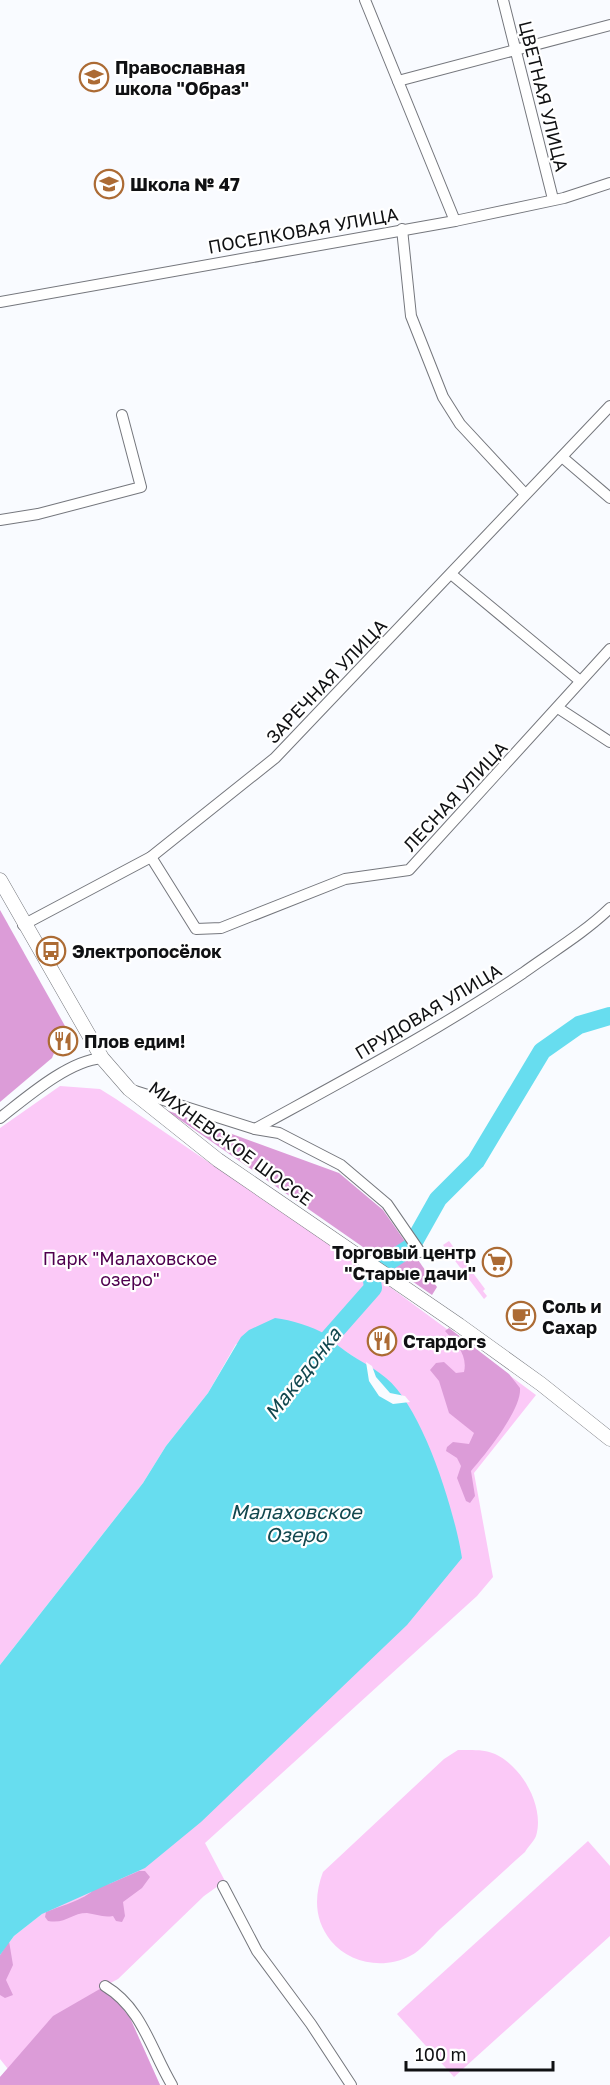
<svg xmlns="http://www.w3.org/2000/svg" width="610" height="2085" viewBox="0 0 610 2085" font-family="'Golos Text',sans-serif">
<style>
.green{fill:#fbc9f7}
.forest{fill:#dc9cd8}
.water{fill:#67ddef}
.pier{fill:#f9fbff}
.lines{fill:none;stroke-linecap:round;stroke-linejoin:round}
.river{stroke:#67ddef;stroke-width:18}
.minor-casing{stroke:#75777d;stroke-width:12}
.major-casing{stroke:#75777d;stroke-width:15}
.minor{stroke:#fff;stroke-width:10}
.major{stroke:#fff;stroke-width:14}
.labels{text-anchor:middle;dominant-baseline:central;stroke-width:4.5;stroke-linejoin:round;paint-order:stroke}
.poi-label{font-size:18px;font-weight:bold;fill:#101113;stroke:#fff;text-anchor:start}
.street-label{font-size:18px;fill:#101113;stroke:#fff}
.park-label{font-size:18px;fill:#4f004f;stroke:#fff}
.water-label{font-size:20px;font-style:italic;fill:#11474e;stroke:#fff}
</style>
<rect width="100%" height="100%" fill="#f9fbff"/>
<g class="green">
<polygon points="60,1086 100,1089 116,1099 371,1273 536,1395 474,1473 493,1577 477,1596 205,1843 225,1881 204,1896 118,1979 105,1986 130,2018 160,2085 0,2085 0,2077 8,2069 0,2059 0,1955 14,1936 399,1632 410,1619 370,1368 338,1346 329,1336 236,1344 208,1393 166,1446 143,1483 0,1665 0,1128"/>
<polygon points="449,1241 485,1289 483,1291 487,1296 484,1299 443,1245"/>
<path d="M458 1750C470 1750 485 1749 495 1754 522 1766 545 1807 536 1836 534 1841 528 1847 525 1852 497 1877 469 1903 440 1929 431 1937 421 1951 410 1956 383 1970 349 1963 331 1941 314 1920 314 1896 323 1872L444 1759Z"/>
<polygon points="588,1841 610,1866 610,1936 454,2077 397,2014"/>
</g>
<g class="forest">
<polygon points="0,910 65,1026 52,1058 0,1102"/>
<polygon points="166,1110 339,1173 383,1210 437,1287 432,1295"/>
<path d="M449 1328 509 1374 520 1388C522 1409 486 1454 471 1471L475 1496 470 1503 466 1501 457 1478 461 1466 457 1458 446 1451 447 1447 453 1442 469 1444 474 1433 449 1413 439 1381 430 1370 436 1363 444 1362 456 1373 464 1372C468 1355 456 1343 445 1331Z"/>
<path d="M139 1871H145L150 1877 142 1888 123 1902 125 1916 122 1922 116 1921 113 1916C103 1918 96 1914 87 1913 71 1913 67 1924 48 1921L45 1917 46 1912C63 1905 88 1899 97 1886L109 1884Z"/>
<polygon points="9,1941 13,1965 6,1980 13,1995 5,1998 0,1995 0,1955"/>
<polygon points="105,1986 130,2018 160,2085 0,2085 0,2077 53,2016"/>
</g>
<path class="water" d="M275 1318C292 1320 311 1326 327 1335 332 1338 335 1344 340 1347 355 1359 372 1366 386 1378 423 1408 455 1512 462 1558L407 1625 201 1822 145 1868 42 1914 14 1936 0 1955V1665L143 1483 166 1446 208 1393 241 1337 249 1330Z"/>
<polygon class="pier" points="366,1362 372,1366 376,1377 390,1393 405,1396 410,1402 393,1404 379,1396 369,1381"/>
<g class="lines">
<polyline class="river" points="314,1355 373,1288 371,1273 411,1247 438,1199 476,1161 542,1051 579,1025 610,1016"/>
<g class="minor-casing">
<g id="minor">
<polyline points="365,0 455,221"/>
<polyline points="503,0 553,199"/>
<polyline points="398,81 610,25"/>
<polyline points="402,229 411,316 443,397 460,424 525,494"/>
<polyline points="0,302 455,221 564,198 610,183"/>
<polyline points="562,457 610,498"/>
<polyline points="0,520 38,514 141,487 122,415"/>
<polyline points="451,574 579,680"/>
<polyline points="558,708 610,742"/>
<polyline points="151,857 196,929 221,928 345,879 409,870 610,649"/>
<polyline points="23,925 151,857 275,758 610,406"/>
<polyline points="135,1091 255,1129 279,1133 341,1165 387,1204 420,1252"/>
<path d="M0 1118C27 1097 68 1061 102 1058"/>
<path d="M255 1129C346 1079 437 1031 523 973 552 952 584 933 610 908"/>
<polyline points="223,1886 257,1951 311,2024 351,2085"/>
<path d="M105 1986C142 2008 151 2050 172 2085"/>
</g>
</g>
<g class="major-casing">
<polyline id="major" points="0,880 102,1058 129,1089 218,1160 459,1325 541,1384 610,1439"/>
</g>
<use href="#minor" class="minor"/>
<use href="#major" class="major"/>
</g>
<defs>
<g id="school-ring" transform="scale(1.5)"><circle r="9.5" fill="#fff" stroke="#ac6b34" stroke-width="1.5"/><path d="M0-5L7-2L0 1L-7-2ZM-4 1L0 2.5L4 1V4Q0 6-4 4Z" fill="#ac6b34"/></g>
<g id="bus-ring" transform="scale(1.5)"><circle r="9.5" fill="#fff" stroke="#ac6b34" stroke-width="1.5"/><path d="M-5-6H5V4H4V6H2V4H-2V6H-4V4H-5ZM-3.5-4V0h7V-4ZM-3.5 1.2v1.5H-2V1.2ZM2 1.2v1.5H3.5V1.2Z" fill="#ac6b34"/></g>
<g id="restaurant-ring" transform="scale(1.5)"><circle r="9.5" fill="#fff" stroke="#ac6b34" stroke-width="1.5"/><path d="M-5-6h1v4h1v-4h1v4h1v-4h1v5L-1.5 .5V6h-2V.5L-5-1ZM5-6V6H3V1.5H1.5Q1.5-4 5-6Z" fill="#ac6b34"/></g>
<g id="supermarket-ring" transform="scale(1.5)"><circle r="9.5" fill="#fff" stroke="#ac6b34" stroke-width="1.5"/><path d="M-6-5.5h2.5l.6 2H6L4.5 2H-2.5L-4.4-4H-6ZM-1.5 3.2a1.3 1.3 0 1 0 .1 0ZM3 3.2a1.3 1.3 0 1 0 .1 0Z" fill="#ac6b34"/></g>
<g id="cafe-ring" transform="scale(1.5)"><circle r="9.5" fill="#fff" stroke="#ac6b34" stroke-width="1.5"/><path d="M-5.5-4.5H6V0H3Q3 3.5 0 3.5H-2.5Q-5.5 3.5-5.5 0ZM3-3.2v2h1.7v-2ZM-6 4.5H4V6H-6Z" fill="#ac6b34"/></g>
</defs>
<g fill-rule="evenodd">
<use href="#school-ring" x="94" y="77"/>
<use href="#school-ring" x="109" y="184"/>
<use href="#bus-ring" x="51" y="951"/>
<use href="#restaurant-ring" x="63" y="1041"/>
<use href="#supermarket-ring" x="497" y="1262"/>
<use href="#cafe-ring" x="521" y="1316"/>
<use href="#restaurant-ring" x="382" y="1341"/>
</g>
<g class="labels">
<g class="poi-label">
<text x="115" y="67">Православная<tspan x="115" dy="21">школа "Образ"</tspan></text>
<text x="130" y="184">Школа № 47</text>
<text x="72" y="951">Электропосёлок</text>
<text x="84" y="1041">Плов едим!</text>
<text x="476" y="1252" text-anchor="end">Торговый центр<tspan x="476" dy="21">"Старые дачи"</tspan></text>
<text x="542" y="1306">Соль и<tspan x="542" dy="21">Сахар</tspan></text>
<text x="403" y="1341">Стардогs</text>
</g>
<g class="street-label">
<text transform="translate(544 96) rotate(76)">ЦВЕТНАЯ УЛИЦА</text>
<text transform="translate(303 230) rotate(-10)">ПОСЕЛКОВАЯ УЛИЦА</text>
<text transform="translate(326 681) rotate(-46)">ЗАРЕЧНАЯ УЛИЦА</text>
<text transform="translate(455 796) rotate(-47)">ЛЕСНАЯ УЛИЦА</text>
<text transform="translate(428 1011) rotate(-31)">ПРУДОВАЯ УЛИЦА</text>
<text transform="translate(231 1143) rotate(36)">МИХНЕВСКОЕ ШОССЕ</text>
</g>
<g class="park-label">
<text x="130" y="1258">Парк "Малаховское<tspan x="130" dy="21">озеро"</tspan></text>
</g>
<g class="water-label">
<text transform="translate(302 1373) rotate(-52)">Македонка</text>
<text x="296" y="1511">Малаховское<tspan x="296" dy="23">Озеро</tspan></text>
</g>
</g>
<path d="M406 2061v9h147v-9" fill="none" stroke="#101113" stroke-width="3"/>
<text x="415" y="2061" font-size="18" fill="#101113" stroke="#ffffff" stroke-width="4.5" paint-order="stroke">100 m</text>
</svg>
